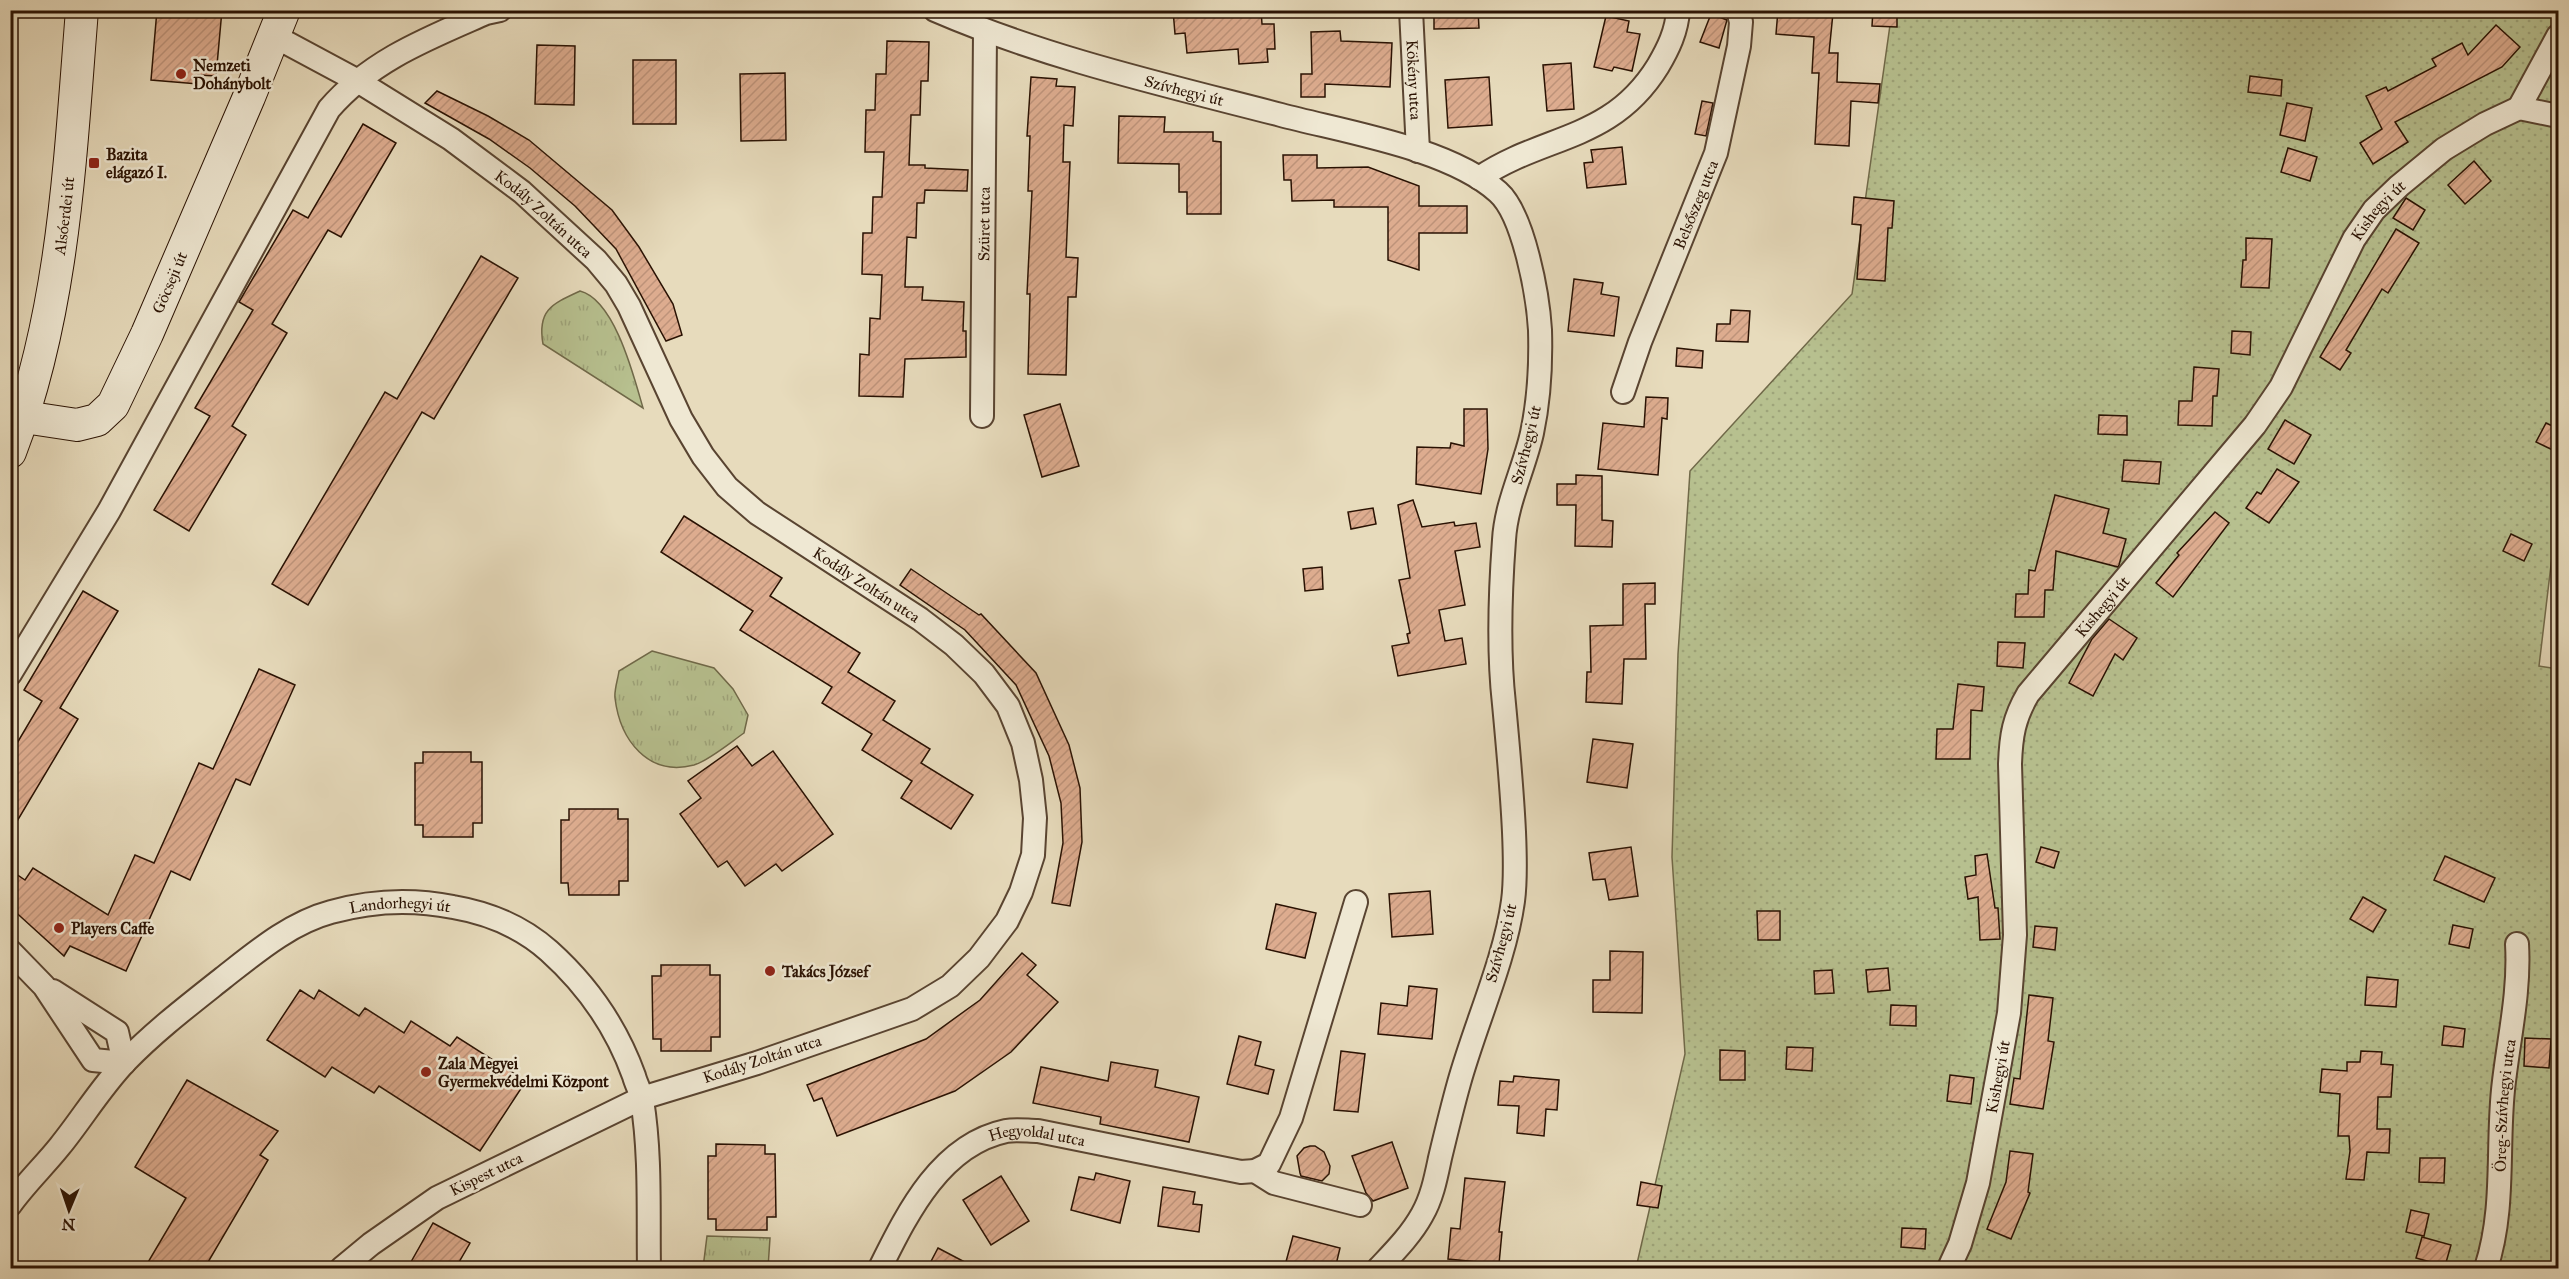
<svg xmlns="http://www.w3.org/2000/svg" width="2569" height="1279" viewBox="0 0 2569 1279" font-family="'IM FELL Great Primer',serif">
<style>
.grass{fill:url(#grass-tufts);stroke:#706949;stroke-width:1.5}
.garden{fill:url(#garden-dots);stroke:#706949;stroke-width:1.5}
.building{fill:url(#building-hatch);stroke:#2a1203;stroke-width:1.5}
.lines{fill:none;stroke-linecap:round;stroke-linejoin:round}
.street-casing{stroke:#594431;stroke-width:26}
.secondary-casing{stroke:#2a1203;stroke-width:34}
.street{stroke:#efe8d3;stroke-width:22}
.secondary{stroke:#efe8d3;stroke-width:32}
.poi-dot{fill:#8f2418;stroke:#efe8d3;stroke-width:2}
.labels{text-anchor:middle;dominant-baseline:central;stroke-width:5;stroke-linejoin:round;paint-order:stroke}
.poi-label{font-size:16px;font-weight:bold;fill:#2a1203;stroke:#efe8d3;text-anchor:start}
.street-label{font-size:16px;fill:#2a1203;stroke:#efe8d3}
</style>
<defs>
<pattern id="grass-tufts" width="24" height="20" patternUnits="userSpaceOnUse" patternTransform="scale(1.5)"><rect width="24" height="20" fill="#b7c08f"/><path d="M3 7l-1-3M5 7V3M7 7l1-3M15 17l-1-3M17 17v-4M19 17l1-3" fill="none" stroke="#9ea47a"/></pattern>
<pattern id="garden-dots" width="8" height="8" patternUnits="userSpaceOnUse" patternTransform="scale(1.5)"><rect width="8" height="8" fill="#b7c08f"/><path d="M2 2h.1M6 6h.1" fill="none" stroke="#9ea47a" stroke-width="1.8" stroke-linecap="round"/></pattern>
<pattern id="building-hatch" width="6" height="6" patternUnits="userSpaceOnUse" patternTransform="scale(1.5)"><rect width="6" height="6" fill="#ddac8f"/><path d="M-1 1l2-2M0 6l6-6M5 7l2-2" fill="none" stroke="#be937a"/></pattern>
</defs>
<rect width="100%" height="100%" fill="#e7dbbc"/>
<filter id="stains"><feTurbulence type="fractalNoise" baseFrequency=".00333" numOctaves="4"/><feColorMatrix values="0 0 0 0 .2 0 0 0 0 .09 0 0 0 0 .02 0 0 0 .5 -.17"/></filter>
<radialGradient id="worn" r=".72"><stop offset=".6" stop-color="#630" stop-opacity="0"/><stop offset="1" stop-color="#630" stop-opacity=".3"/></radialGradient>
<g class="grass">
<path d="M580 291C615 300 634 377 643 408L543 344C537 310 552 304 580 291Z"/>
<path d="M652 651 714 668 733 689 748 715 744 733C731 742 708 761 694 765 648 777 620 740 615 698 614 690 618 679 619 671Z"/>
<polygon points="707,1236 770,1238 768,1268 703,1268"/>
</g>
<polygon class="garden" points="1892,11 2558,11 2558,506 2539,666 2558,669 2558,1268 1636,1268 1685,1054 1672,857 1678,654 1690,471 1852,294"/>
<g class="building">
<polygon points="157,10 222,10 216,76 198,75 198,84 151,80"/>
<polygon points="1173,10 1261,10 1262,24 1274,24 1275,49 1267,49 1268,62 1239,64 1238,49 1187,53 1185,33 1175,34"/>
<polygon points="1434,10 1478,10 1479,28 1434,29"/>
<polygon points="1778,10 1822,10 1833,13 1829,53 1838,53 1837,82 1880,84 1878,103 1851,101 1849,146 1815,144 1819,73 1812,73 1814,37 1776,34"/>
<polygon points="1873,10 1897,10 1897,27 1872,26"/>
<polygon points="1711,14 1727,20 1719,48 1700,42"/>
<polygon points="1606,16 1629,21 1627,32 1640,34 1632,71 1614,67 1612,71 1594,67"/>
<polygon points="2496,25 2520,47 2502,67 2395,122 2408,142 2373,164 2360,143 2382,129 2366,96 2386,87 2388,91 2436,66 2432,59 2462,43 2468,55"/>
<polygon points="1340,31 1341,41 1392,43 1390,87 1325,84 1325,97 1301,97 1301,74 1312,74 1311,32"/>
<polygon points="887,41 929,42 928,81 921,81 920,115 911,115 909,165 925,165 925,168 968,170 967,191 925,190 924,203 917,203 916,238 907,237 905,287 923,287 922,300 964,302 963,331 966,331 966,357 905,359 903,397 859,396 860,354 869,355 870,318 880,319 882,275 862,274 863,233 872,233 873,197 882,197 884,152 865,152 866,110 875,110 876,74 886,74"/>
<polygon points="537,45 575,46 574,105 535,104"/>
<rect x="633" y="60" width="43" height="64"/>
<polygon points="1571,63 1574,109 1547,111 1543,65"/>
<polygon points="785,73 786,140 741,141 740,74"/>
<polygon points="2250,76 2282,80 2281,96 2248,92"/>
<polygon points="1031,77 1057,79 1056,86 1075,87 1073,126 1064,125 1063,162 1070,162 1066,257 1078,258 1076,297 1068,297 1066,375 1028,374 1030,294 1027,294 1032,191 1028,191 1030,136 1027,136"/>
<polygon points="1489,77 1492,125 1448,128 1445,80"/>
<polygon points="437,91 488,116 529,140 612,210 639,247 673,304 682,335 666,341 616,249 575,206 530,168 489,139 425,103"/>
<polygon points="1702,101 1713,103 1706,136 1695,134"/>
<polygon points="2287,103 2312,108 2305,141 2280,135"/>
<polygon points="1119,116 1165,117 1164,132 1213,132 1213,141 1221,142 1221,214 1187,214 1187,192 1179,192 1179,164 1118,163"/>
<polygon points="363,124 396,143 341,237 328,230 272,324 287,333 232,426 246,435 189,531 154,510 210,416 195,408 253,310 239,302 293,210 308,218"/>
<polygon points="1622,147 1626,184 1587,188 1584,163 1593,162 1591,150"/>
<polygon points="2288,148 2317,157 2310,181 2281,172"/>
<polygon points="1283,155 1317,155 1317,168 1368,167 1419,186 1419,206 1467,206 1467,233 1419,233 1419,270 1388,260 1388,207 1334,207 1334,200 1292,201 1291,180 1284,180"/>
<polygon points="2474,161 2491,181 2465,204 2448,185"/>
<polygon points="1854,197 1894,201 1892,228 1888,228 1885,281 1857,279 1861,225 1852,224"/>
<polygon points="2406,198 2425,210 2413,230 2393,218"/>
<polygon points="2396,229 2419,243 2388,293 2382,289 2346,350 2351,353 2340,370 2320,357"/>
<polygon points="2246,238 2272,239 2269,288 2241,287 2243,260 2246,260"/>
<polygon points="481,256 518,278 434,419 422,412 308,605 272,584 385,392 397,399"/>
<polygon points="1574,279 1603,283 1601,294 1619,297 1614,336 1568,331"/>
<polygon points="1731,310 1750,311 1748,342 1716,341 1717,324 1730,324"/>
<polygon points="2232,331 2251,332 2250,355 2231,353"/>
<polygon points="1677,348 1703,351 1702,368 1676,366"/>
<polygon points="2194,367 2219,369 2217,396 2213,396 2212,426 2178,425 2179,401 2192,401"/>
<polygon points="1646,397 1668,398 1667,419 1662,418 1658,475 1598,469 1603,423 1644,427"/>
<polygon points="1060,404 1079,466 1042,477 1024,415"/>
<polygon points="1464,409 1487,409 1488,449 1481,494 1416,484 1417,447 1450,448 1451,443 1464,446"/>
<polygon points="2099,415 2127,416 2127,435 2098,434"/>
<polygon points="2285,420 2311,435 2294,464 2268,449"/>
<polygon points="2546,423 2559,429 2559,453 2536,442"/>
<polygon points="2124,460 2161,462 2159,484 2122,481"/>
<polygon points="2277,469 2299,482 2269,523 2246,508 2257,492 2261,494"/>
<polygon points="1576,475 1602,476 1602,520 1613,521 1612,547 1575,546 1576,505 1557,505 1557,484 1576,484"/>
<polygon points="2055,495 2109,509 2103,533 2126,539 2119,565 2118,567 2056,551 2053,590 2045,590 2044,617 2015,617 2016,594 2028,594 2029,570 2035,571"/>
<polygon points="1413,500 1422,527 1454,522 1455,526 1476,523 1480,547 1455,551 1465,605 1439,610 1445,641 1462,638 1466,664 1398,676 1392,646 1409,643 1407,634 1410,633 1399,580 1410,578 1398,505"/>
<polygon points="1373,508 1376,524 1351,529 1348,512"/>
<polygon points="2215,512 2229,523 2173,597 2156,583 2179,555 2177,553"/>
<polygon points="684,516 782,578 770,596 860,653 848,672 895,701 883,720 930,749 921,763 973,795 951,829 901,798 912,781 862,750 872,734 822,703 832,687 740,630 753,611 661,552"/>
<polygon points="2511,534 2532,544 2524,561 2503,551"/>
<polygon points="1322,567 1323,589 1305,591 1303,569"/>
<polygon points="911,569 979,615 981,614 1036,673 1069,745 1080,788 1082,842 1070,906 1052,903 1063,843 1061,803 1049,756 1016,685 965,630 900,585"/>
<polygon points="1655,583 1655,604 1645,604 1646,659 1624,659 1622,704 1586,702 1587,672 1591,672 1590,626 1623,625 1623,584"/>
<polygon points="83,591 118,611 60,708 78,719 10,833 10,755 42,701 24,690"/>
<polygon points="2109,619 2137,638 2123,660 2115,654 2093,696 2069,683 2092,639"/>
<polygon points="1998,642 2025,643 2023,668 1997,666"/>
<polygon points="259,669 295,685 250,785 236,779 190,880 171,871 126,971 70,946 64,956 10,907 10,870 25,880 33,868 108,915 135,855 154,863 199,763 213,769"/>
<polygon points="1958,684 1984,687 1982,711 1971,710 1970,759 1936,759 1937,729 1953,729"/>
<polygon points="1593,739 1633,744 1627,788 1587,782"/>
<polygon points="737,746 752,766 773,751 833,834 782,871 776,864 745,886 727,861 718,867 680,814 701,798 688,781"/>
<polygon points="423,752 471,752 471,762 482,762 482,823 473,823 473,837 423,837 423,825 415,825 415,763 423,763"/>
<polygon points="569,809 618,809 618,819 628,819 628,881 619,881 619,895 569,895 568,883 561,883 561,820 569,820"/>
<polygon points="1631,847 1638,896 1609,900 1605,879 1593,880 1589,853"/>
<polygon points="2041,847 2059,852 2054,868 2036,862"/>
<polygon points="1987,854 1995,908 1998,908 2000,939 1980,940 1978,897 1968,899 1965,877 1976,875 1975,856"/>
<polygon points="2445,856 2495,878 2484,902 2434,880"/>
<polygon points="1430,891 1433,934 1392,937 1389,894"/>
<polygon points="2363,897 2386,910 2373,932 2350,919"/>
<polygon points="1276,904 1316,913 1305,958 1266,949"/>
<polygon points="1757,911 1780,911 1780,940 1758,940"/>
<polygon points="2453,925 2473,929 2469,948 2449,944"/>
<polygon points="2035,926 2057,928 2055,950 2033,947"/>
<polygon points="1610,951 1643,952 1642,1013 1593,1012 1593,980 1610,980"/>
<polygon points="1022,953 1036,965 1027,975 1058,1002 1011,1052 955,1091 837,1136 822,1098 814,1101 807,1085 926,1039 980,1000"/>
<polygon points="661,965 710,965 710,975 720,975 720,1037 711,1037 711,1051 661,1051 661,1039 653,1039 652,976 661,976"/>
<polygon points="1888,968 1890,990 1868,992 1866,970"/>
<polygon points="1832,970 1834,993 1815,994 1814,971"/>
<polygon points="2367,977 2398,980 2396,1007 2365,1005"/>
<polygon points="1409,986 1437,989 1432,1039 1378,1034 1381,1003 1407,1006"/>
<polygon points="300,990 314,999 319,990 359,1016 365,1008 404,1033 411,1021 450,1046 457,1037 526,1081 480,1151 379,1086 374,1093 332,1067 325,1077 267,1040"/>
<polygon points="2029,995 2053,998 2048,1041 2054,1042 2043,1109 2010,1104 2014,1078 2020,1079"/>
<polygon points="1891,1005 1916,1006 1916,1026 1890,1025"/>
<polygon points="2444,1026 2465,1029 2463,1047 2442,1045"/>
<polygon points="1239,1036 1261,1042 1255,1065 1274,1070 1268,1094 1227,1084"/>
<polygon points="2525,1038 2551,1039 2549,1068 2524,1066"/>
<polygon points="1787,1047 1813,1048 1812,1071 1786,1069"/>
<polygon points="1720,1050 1745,1051 1745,1080 1720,1080"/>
<polygon points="1341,1051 1365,1054 1358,1112 1334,1110"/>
<polygon points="2361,1051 2382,1052 2381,1064 2393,1065 2391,1097 2378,1097 2377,1129 2390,1129 2389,1153 2367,1152 2364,1180 2346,1179 2350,1151 2349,1136 2338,1136 2340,1094 2320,1092 2322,1069 2347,1071 2347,1062 2360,1062"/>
<polygon points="1111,1062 1158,1070 1155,1087 1199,1097 1189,1142 1100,1124 1101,1117 1033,1103 1041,1067 1108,1081"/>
<polygon points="1950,1075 1974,1078 1971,1104 1947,1101"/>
<polygon points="1514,1076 1559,1080 1557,1110 1546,1109 1544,1136 1517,1133 1519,1106 1498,1105 1500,1081 1513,1082"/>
<polygon points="187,1080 278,1131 260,1155 268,1160 204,1269 144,1269 186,1198 135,1167"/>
<polygon points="1392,1142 1408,1188 1373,1201 1366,1193 1352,1156"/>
<polygon points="716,1144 765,1145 765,1154 775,1154 776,1217 767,1217 767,1230 716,1230 716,1219 708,1219 708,1156 716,1156"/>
<polygon points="1310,1146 1315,1146 1324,1152 1330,1166 1329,1174 1322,1181 1301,1176 1300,1173 1297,1156 1304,1148"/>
<polygon points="2010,1151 2033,1154 2028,1192 2030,1193 2011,1239 1987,1229 2006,1182"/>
<polygon points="2420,1158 2445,1158 2444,1183 2419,1182"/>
<polygon points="1096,1173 1130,1181 1120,1223 1071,1210 1079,1177 1094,1180"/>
<polygon points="1001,1176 1029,1221 991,1245 963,1200"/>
<polygon points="1465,1178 1505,1182 1499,1232 1502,1232 1499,1264 1448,1259 1451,1228 1460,1229"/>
<polygon points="1641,1182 1662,1186 1658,1208 1637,1205"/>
<polygon points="1163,1187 1195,1192 1193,1204 1202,1205 1199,1232 1158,1226"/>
<polygon points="2411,1210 2429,1214 2424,1236 2406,1232"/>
<polygon points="433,1223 470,1243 455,1269 407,1269"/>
<polygon points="1902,1228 1926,1229 1925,1249 1901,1247"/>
<polygon points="1293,1236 1340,1248 1335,1269 1284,1269"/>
<polygon points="2422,1237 2451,1245 2445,1266 2416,1258"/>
<polygon points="938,1248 978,1269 927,1269"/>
</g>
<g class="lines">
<g class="street-casing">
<g id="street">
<path id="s1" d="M935 10C1046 58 1165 85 1281 115 1345 132 1449 148 1498 192 1524 215 1538 296 1540 330 1541 364 1539 400 1532 433 1524 469 1506 503 1504 540 1500 594 1498 651 1504 704 1508 747 1512 789 1514 832 1515 855 1516 879 1513 901 1505 960 1475 1025 1459 1083 1452 1108 1446 1133 1440 1158 1436 1177 1432 1198 1422 1215 1411 1235 1394 1252 1379 1268"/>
<path id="s2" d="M1411 10 1418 151"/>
<path id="s3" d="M274 36 356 80 451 139 522 192 596 260 616 284 629 306 681 419 703 456 727 487 757 513 920 619 954 645 984 674 1008 706 1023 743 1031 780 1035 818 1033 855 1021 892 1007 921 979 958 950 986 912 1009 757 1063 642 1098 437 1198 371 1244 342 1268"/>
<polyline points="2519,108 2558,36"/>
<path d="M1479 178C1544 134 1611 142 1658 66 1668 49 1677 31 1678 10"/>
<path id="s4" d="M1623 392 1640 342 1716 153 1739 46 1741 22 1738 10"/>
<path id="s5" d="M982 416 985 32"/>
<path d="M10 674 109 511 329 109C371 60 429 38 486 13L500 10"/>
<polyline points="10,951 44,986 93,1060 124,1063"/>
<polyline points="53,991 117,1032 124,1063"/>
<polyline points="1255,1171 1274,1183 1360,1205"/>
<path id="s6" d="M10 1205C25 1184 44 1166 60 1146 82 1119 101 1087 126 1061 155 1031 189 1005 223 978 255 953 290 923 331 912 370 901 413 899 453 907 488 913 521 926 549 951 588 986 616 1026 634 1076 636 1084 641 1092 642 1100 651 1155 648 1213 649 1268"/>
<path id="s7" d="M880 1268C907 1214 940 1145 1006 1131 1016 1129 1028 1131 1038 1131L1241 1172 1255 1171 1269 1164 1291 1118 1356 902"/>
<path id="s8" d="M1949 1268 1960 1244 1978 1183 2009 1013 2015 935 2010 764C2011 735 2014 718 2028 694L2255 425 2281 387 2354 239 2374 210 2399 186 2444 149 2485 124 2519 108 2558 116"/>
<path id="s9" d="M2486 1268C2505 1210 2497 1150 2503 1090 2508 1041 2520 994 2517 944"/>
</g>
</g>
<g class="secondary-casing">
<g id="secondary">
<path id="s10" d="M24 417 77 425 97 420 113 405 147 334 249 97 284 10"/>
<path id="s11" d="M10 452C64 311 70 159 82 10"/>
</g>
</g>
<use href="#street" class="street"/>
<use href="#secondary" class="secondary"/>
</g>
<g class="poi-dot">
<circle cx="181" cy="74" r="6"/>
<rect x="88" y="157" width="12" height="12" rx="3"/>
<circle cx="59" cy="928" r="6"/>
<circle cx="770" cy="971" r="6"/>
<circle cx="426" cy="1072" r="6"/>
</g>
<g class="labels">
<g class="poi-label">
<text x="193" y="65">Nemzeti<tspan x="193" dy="18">Dohánybolt</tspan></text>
<text x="106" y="154">Bazita<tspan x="106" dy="18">elágazó I.</tspan></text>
<text x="71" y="928">Players Caffe</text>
<text x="782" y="971">Takács József</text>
<text x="438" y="1063">Zala Megyei<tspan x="438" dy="18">Gyermekvédelmi Központ</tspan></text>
</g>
<g class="street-label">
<text stroke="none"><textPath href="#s2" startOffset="70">Kökény utca</textPath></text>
<text stroke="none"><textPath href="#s1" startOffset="262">Szívhegyi út</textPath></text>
<text stroke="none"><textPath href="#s4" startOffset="201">Belsőszeg utca</textPath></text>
<text stroke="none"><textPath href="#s8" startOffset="1186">Kishegyi út</textPath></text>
<text stroke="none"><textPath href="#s3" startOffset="324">Kodály Zoltán utca</textPath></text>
<text stroke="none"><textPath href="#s11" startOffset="243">Alsóerdei út</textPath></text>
<text stroke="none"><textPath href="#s5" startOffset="192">Szüret utca</textPath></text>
<text stroke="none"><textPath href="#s10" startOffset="231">Göcseji út</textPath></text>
<text transform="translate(1526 445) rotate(-76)">Szívhegyi út</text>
<text stroke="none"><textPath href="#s3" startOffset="828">Kodály Zoltán utca</textPath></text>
<text stroke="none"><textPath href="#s8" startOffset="700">Kishegyi út</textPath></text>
<text stroke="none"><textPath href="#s6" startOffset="510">Landorhegyi út</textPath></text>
<text transform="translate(1501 943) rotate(-75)">Szívhegyi út</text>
<text transform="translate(762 1059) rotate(-18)">Kodály Zoltán utca</text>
<text stroke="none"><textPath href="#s8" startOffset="198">Kishegyi út</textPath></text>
<text stroke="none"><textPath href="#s9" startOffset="164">Öreg-Szívhegyi utca</textPath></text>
<text stroke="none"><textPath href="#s7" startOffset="224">Hegyoldal utca</textPath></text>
<text transform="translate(486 1174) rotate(-26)">Kispest utca</text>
</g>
</g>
<rect width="2569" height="1279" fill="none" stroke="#e7dbbc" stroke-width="36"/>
<rect x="12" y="12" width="2545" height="1255" fill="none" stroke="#2a1203" stroke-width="3"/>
<rect x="18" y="18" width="2533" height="1243" fill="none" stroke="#2a1203" stroke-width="1.5"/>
<g transform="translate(69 1210) rotate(182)" stroke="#efe8d3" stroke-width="4.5" paint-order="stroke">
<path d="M0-4.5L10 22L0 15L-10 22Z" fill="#2a1203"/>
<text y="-9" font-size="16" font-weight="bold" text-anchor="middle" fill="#2a1203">N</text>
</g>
<rect width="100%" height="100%" filter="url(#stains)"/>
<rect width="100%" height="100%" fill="url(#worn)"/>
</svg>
